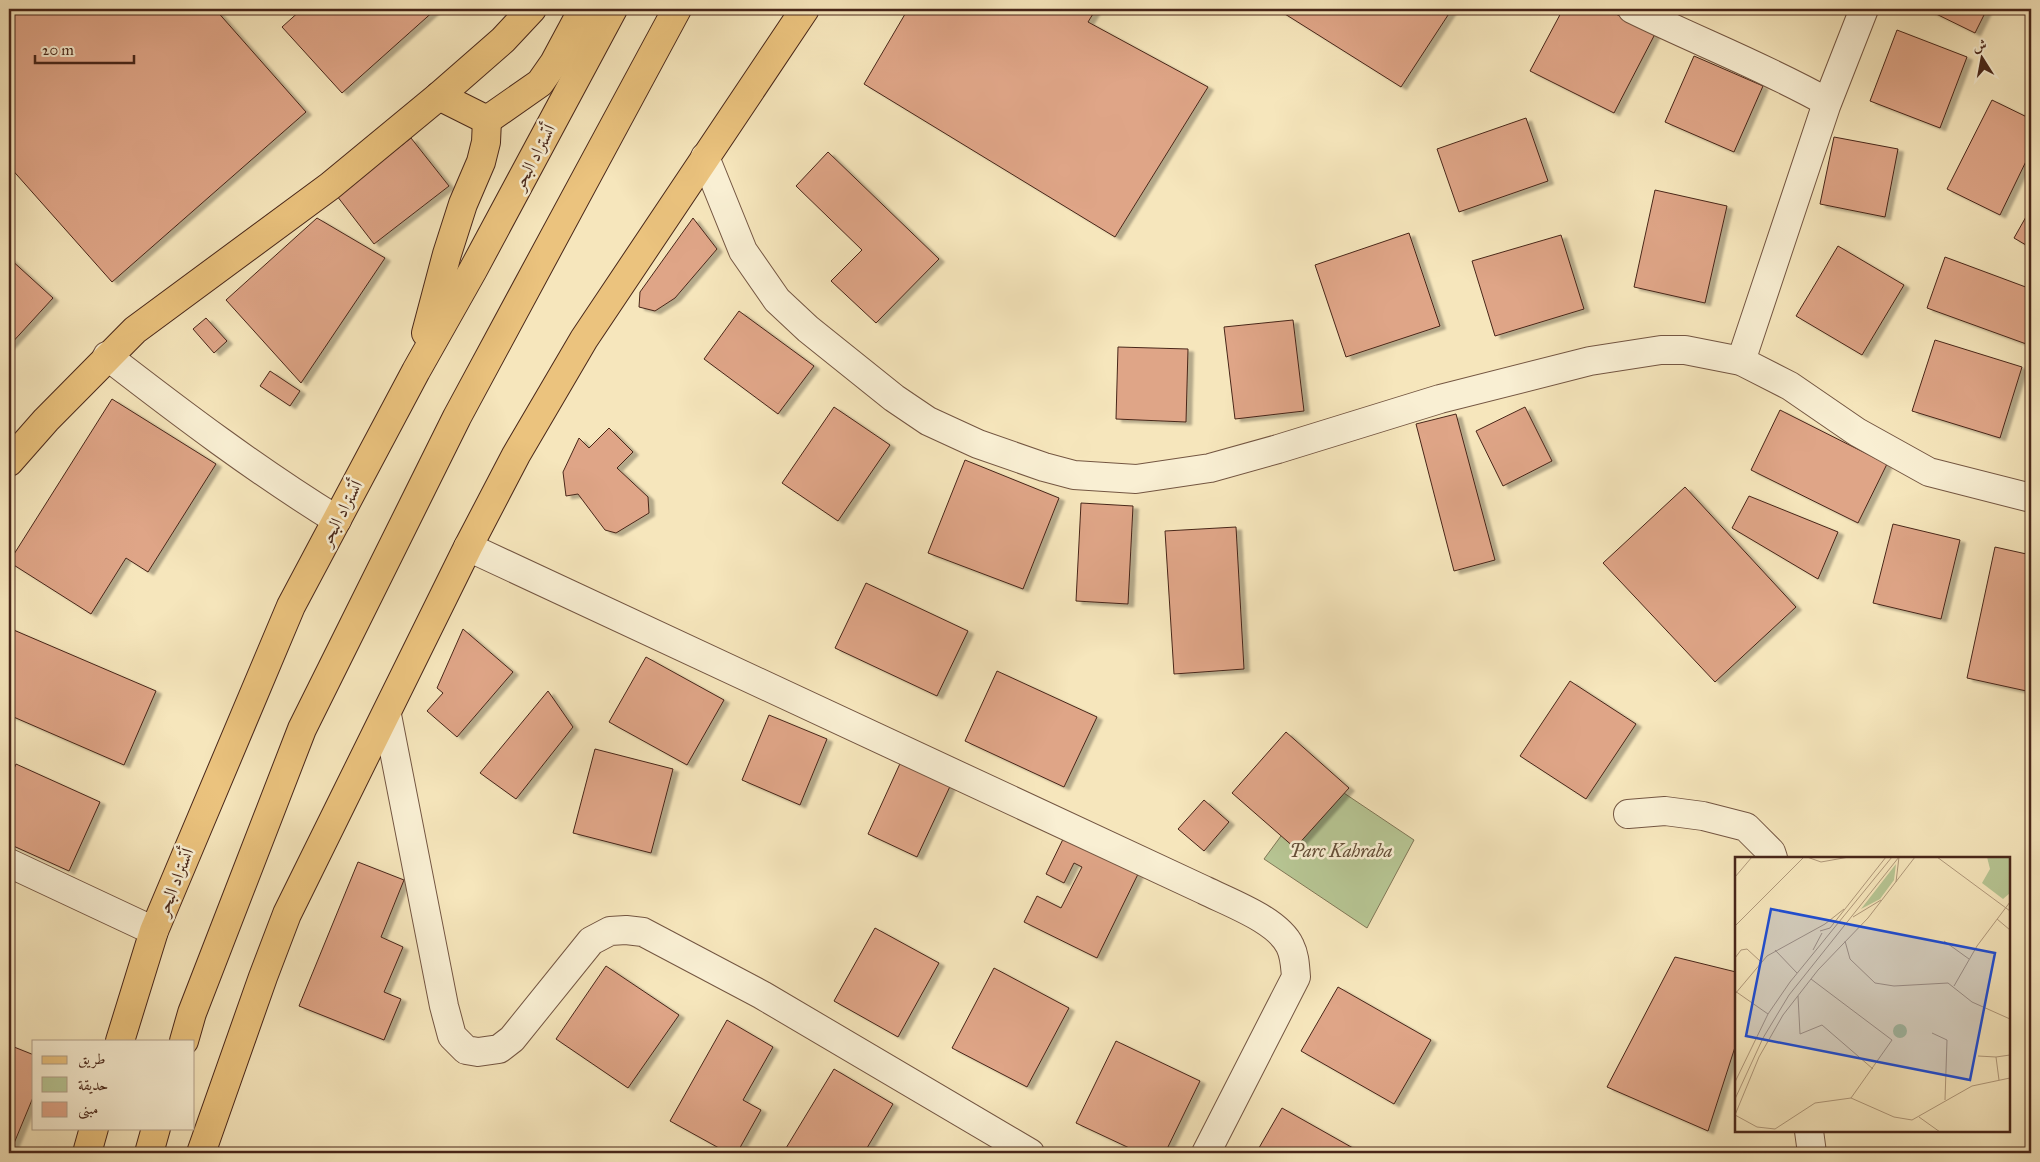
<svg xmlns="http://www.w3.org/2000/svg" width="2040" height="1162" viewBox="0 0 2040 1162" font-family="'IM FELL Great Primer',Amiri,serif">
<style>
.green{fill:#b7c694;stroke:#807656}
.building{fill:#dfa587;stroke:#482619;filter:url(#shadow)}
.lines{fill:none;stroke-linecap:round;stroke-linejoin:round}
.minor-casing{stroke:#745642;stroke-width:30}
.major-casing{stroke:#482619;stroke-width:30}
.highway-casing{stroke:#482619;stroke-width:30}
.minor{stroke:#f9efd3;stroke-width:28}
.major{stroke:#ebc37e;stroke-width:28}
.highway{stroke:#ebc37e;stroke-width:28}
.labels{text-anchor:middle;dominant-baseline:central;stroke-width:5;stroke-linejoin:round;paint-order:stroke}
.street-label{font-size:18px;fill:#482619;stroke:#f9efd3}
.park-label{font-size:18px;font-style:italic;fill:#644e38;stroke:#f9efd3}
.inset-road{fill:none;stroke:#b0997b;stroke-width:1}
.view{fill:#1d4ed8;fill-opacity:0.15;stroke:#1d4ed8;stroke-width:2.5}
.inset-edge{fill:none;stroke:#482619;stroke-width:2.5}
</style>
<defs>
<filter id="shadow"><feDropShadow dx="5.5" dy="3" stdDeviation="1" flood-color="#0004"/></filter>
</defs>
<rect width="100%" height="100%" fill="#f6e6bc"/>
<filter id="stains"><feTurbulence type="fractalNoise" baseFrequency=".004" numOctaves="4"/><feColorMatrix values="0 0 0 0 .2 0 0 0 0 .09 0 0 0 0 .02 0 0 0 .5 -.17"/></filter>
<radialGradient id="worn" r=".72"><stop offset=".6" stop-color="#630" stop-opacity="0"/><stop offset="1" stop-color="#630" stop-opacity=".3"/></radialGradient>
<polygon class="green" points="1323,779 1414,840 1367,928 1264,859"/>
<g class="building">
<polygon points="9,9 215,9 306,112 112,282 9,166"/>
<polygon points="302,9 436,9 342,93 282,27"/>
<polygon points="908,9 1096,9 1088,22 1208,87 1115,237 864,84"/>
<polygon points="1277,9 1452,9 1401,87"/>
<polygon points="1563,9 1606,9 1655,34 1614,113 1530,71"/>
<polygon points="1926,9 1987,9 1975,33"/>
<polygon points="1897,30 1967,57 1940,128 1870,101"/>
<polygon points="1694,56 1763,86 1734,152 1665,122"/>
<polygon points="1992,100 2031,119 2031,151 2000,215 1947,189"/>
<polygon points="1526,118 1548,181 1459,212 1437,149"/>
<polygon points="1834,137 1898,149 1885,217 1820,204"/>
<polygon points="411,138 449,186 374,244 337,196"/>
<polygon points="828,152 939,259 876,323 831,281 862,250 796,186"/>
<polygon points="1655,190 1727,206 1705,303 1634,287"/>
<polygon points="2031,208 2031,248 2014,238"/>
<polygon points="317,218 385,258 301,383 226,300"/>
<polygon points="693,218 717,249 675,298 655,311 639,307 640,292"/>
<polygon points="1409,233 1440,326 1346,357 1315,265"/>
<polygon points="1561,235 1584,309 1495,336 1472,261"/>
<polygon points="1838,246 1904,285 1862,355 1796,316"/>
<polygon points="1945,257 2031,289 2031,339 2029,345 1927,308"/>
<polygon points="9,258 53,298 9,346"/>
<polygon points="739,311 814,366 778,414 704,359"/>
<polygon points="206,318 227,341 214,353 193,329"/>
<polygon points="1293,320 1304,411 1235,419 1224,327"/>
<polygon points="1935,340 2022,367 2000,438 1912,411"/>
<polygon points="1118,347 1188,349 1186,422 1116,419"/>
<polygon points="270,371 300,391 290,406 260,386"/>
<polygon points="112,399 216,464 148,572 126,558 91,614 9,562"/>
<polygon points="834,407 890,445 838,521 782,483"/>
<polygon points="1525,407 1552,461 1503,486 1476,431"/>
<polygon points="1780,410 1887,464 1858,523 1751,470"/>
<polygon points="1456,414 1495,560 1454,571 1416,424"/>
<polygon points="609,428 633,452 617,468 648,497 649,513 616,533 605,530 578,494 566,496 563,472 579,438 589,448"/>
<polygon points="965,460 1059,498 1023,589 928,553"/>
<polygon points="1685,487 1796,607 1715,682 1603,563"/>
<polygon points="1749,496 1838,532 1818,579 1732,528"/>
<polygon points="1081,503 1133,506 1128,604 1076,601"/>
<polygon points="1893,524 1960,540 1941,619 1873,603"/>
<polygon points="1236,527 1244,669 1174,674 1165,531"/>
<polygon points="1995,547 2031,555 2031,692 1967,678"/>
<polygon points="866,583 968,631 937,696 835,648"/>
<polygon points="9,628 156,691 124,765 9,715"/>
<polygon points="463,629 513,672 457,737 427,711 443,693 437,688"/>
<polygon points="646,657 724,700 687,765 609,722"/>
<polygon points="997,671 1097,717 1064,787 965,741"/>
<polygon points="1570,681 1636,724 1586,799 1520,756"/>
<polygon points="548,691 573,727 516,799 480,773"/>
<polygon points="769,715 827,739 800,805 742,780"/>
<polygon points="1286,732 1349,788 1295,848 1232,793"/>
<polygon points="595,749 673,769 651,853 573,833"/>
<polygon points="903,757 953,780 917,857 868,834"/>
<polygon points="16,764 100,802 69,871 9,844 9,781"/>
<polygon points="1204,800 1229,822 1204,851 1178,829"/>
<polygon points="1067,831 1141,868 1097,958 1024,922 1037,896 1061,908 1082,867 1074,863 1064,883 1046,874"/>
<polygon points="358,862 404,880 381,937 403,947 384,992 401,999 384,1040 299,1006"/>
<polygon points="875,928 939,963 898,1037 834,1001"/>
<polygon points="1675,957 1736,972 1736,1044 1708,1131 1607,1087"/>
<polygon points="606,966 679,1015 628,1088 556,1039"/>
<polygon points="994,968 1069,1008 1027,1087 952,1048"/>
<polygon points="1338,987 1431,1040 1394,1104 1301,1051"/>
<polygon points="727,1020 773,1047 743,1100 761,1110 737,1153 728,1153 670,1121"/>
<polygon points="1116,1041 1200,1081 1165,1153 1140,1153 1076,1123"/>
<polygon points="9,1045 34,1055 34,1095 10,1153 9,1153"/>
<polygon points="834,1069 893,1104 864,1153 783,1153"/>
<polygon points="1282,1108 1360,1152 1359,1153 1256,1153"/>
</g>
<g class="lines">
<g class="minor-casing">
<g id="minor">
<path d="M1632 9C1697 41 1765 67 1827 102"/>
<polyline points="705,157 743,251 777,300 808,329 894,398 928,421 978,444 1044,467 1074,475 1136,479 1210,468 1278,449 1440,399 1590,361 1661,350 1685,350 1741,361 1790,386 1857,432 1929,472 2031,498"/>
<path d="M107 356C182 414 256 470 337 520"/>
<polyline points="1741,361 1826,106 1864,9"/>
<path d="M468 547 1204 890C1230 903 1278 920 1290 946 1295 956 1295 966 1296 977L1206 1153"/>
<polyline points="387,715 444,1006 452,1036 466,1050 478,1052 499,1049 512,1039 591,941 610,931 626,930 643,932 762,995 1030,1153"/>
<polyline points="1628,814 1665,811 1703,816 1746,827 1771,852 1773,858"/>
<polyline points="9,863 154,931"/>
<polyline points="1809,1131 1812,1153"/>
</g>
</g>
<g class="major-casing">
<g id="major">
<polyline points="439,96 487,120 540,83 554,63 583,9"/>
<polyline points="9,462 46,420 135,330 330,186 439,96 503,40 532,9"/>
<polyline points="201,1153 263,977 287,914 468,547 516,455 584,339 805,9"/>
</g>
</g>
<g class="highway-casing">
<g id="highway">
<polyline points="426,333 447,254 463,204 481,162 486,142 487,120"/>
<polyline points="120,1041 154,931 291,606 416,371 473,270 613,9"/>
<polyline points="184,1041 192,1013 302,729 457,417 677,9"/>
<polyline points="87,1153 94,1128"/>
<polyline points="149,1153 156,1128"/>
</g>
</g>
<use href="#minor" class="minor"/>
<use href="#major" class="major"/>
<use href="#highway" class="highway"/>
</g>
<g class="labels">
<g class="street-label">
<text transform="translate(534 157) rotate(-62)">أتستراد البحر</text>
<text transform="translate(341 513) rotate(-62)">أتستراد البحر</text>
<text transform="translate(175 882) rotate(-68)">أتستراد البحر</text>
</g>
<g class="park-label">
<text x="1341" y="851">Parc Kahraba</text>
</g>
</g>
<g transform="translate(1735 857)">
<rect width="275" height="275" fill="#f6e6bc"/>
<path d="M252 0H275V36L268 42 247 26 255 12ZM161 7 159 23 145 42 126 52ZM158 174a7 7 0 1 1 14 0a7 7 0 1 1-14 0Z" fill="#b7c694"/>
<path class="inset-road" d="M72 0 86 5 114 0M202 0 275 54M0 20 17 0M161 25 164 0M118 60 146 43M262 62 275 73M0 69 69 0M85 74 95 71 151 0M110 84 115 102 140 126 159 129 213 126 237 145 275 162M209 84 234 102M40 93 62 116M78 93 87 76M0 101 6 93 12 92 25 104M76 122 157 183 116 241M219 129 242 89 275 45M0 134 33 157M0 137 32 99 90 67 109 52M63 139 65 177 87 168 138 212M197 176 212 183 210 243M243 199 261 200M264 223 261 200 275 198M0 225 33 157 55 125 157 0M0 242 28 181 54 138 164 0M0 258 22 270 40 272 80 246 116 241 159 260 177 263 237 229 275 221M0 258 24 200 48 158 83 113 133 61 180 0M184 260 205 275"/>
<path class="view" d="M36 52 260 96 235 223 11 179Z"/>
<rect width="275" height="275" class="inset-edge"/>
</g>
<rect width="2040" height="1162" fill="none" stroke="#f6e6bc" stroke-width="30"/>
<rect x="10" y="10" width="2020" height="1142" fill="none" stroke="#482619" stroke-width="2.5"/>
<rect x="15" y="15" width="2010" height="1132" fill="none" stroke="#482619"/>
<rect x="32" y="1040" width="162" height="90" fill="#f9efd3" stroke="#b29f89"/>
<rect x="42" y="1056" width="25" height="8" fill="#ebc37e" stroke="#b29f89"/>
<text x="78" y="1064" font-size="15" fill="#482619">طريق</text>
<rect x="42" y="1077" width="25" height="15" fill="#b7c694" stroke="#b29f89"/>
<text x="78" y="1090" font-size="15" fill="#482619">حديقة</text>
<rect x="42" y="1102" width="25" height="15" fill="#dfa587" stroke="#b29f89"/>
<text x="78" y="1114" font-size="15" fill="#482619">مبنى</text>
<g transform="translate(1982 58) rotate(349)" stroke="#f9efd3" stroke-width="4" paint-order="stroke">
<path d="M0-4L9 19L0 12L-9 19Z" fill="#482619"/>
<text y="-8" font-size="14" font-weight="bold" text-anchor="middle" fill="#482619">ش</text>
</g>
<path d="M35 55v8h99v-8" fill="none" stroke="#482619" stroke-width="2.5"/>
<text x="42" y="55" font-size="15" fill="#482619" stroke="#f9efd3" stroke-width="4" paint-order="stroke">20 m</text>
<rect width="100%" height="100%" filter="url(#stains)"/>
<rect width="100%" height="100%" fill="url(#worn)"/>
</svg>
